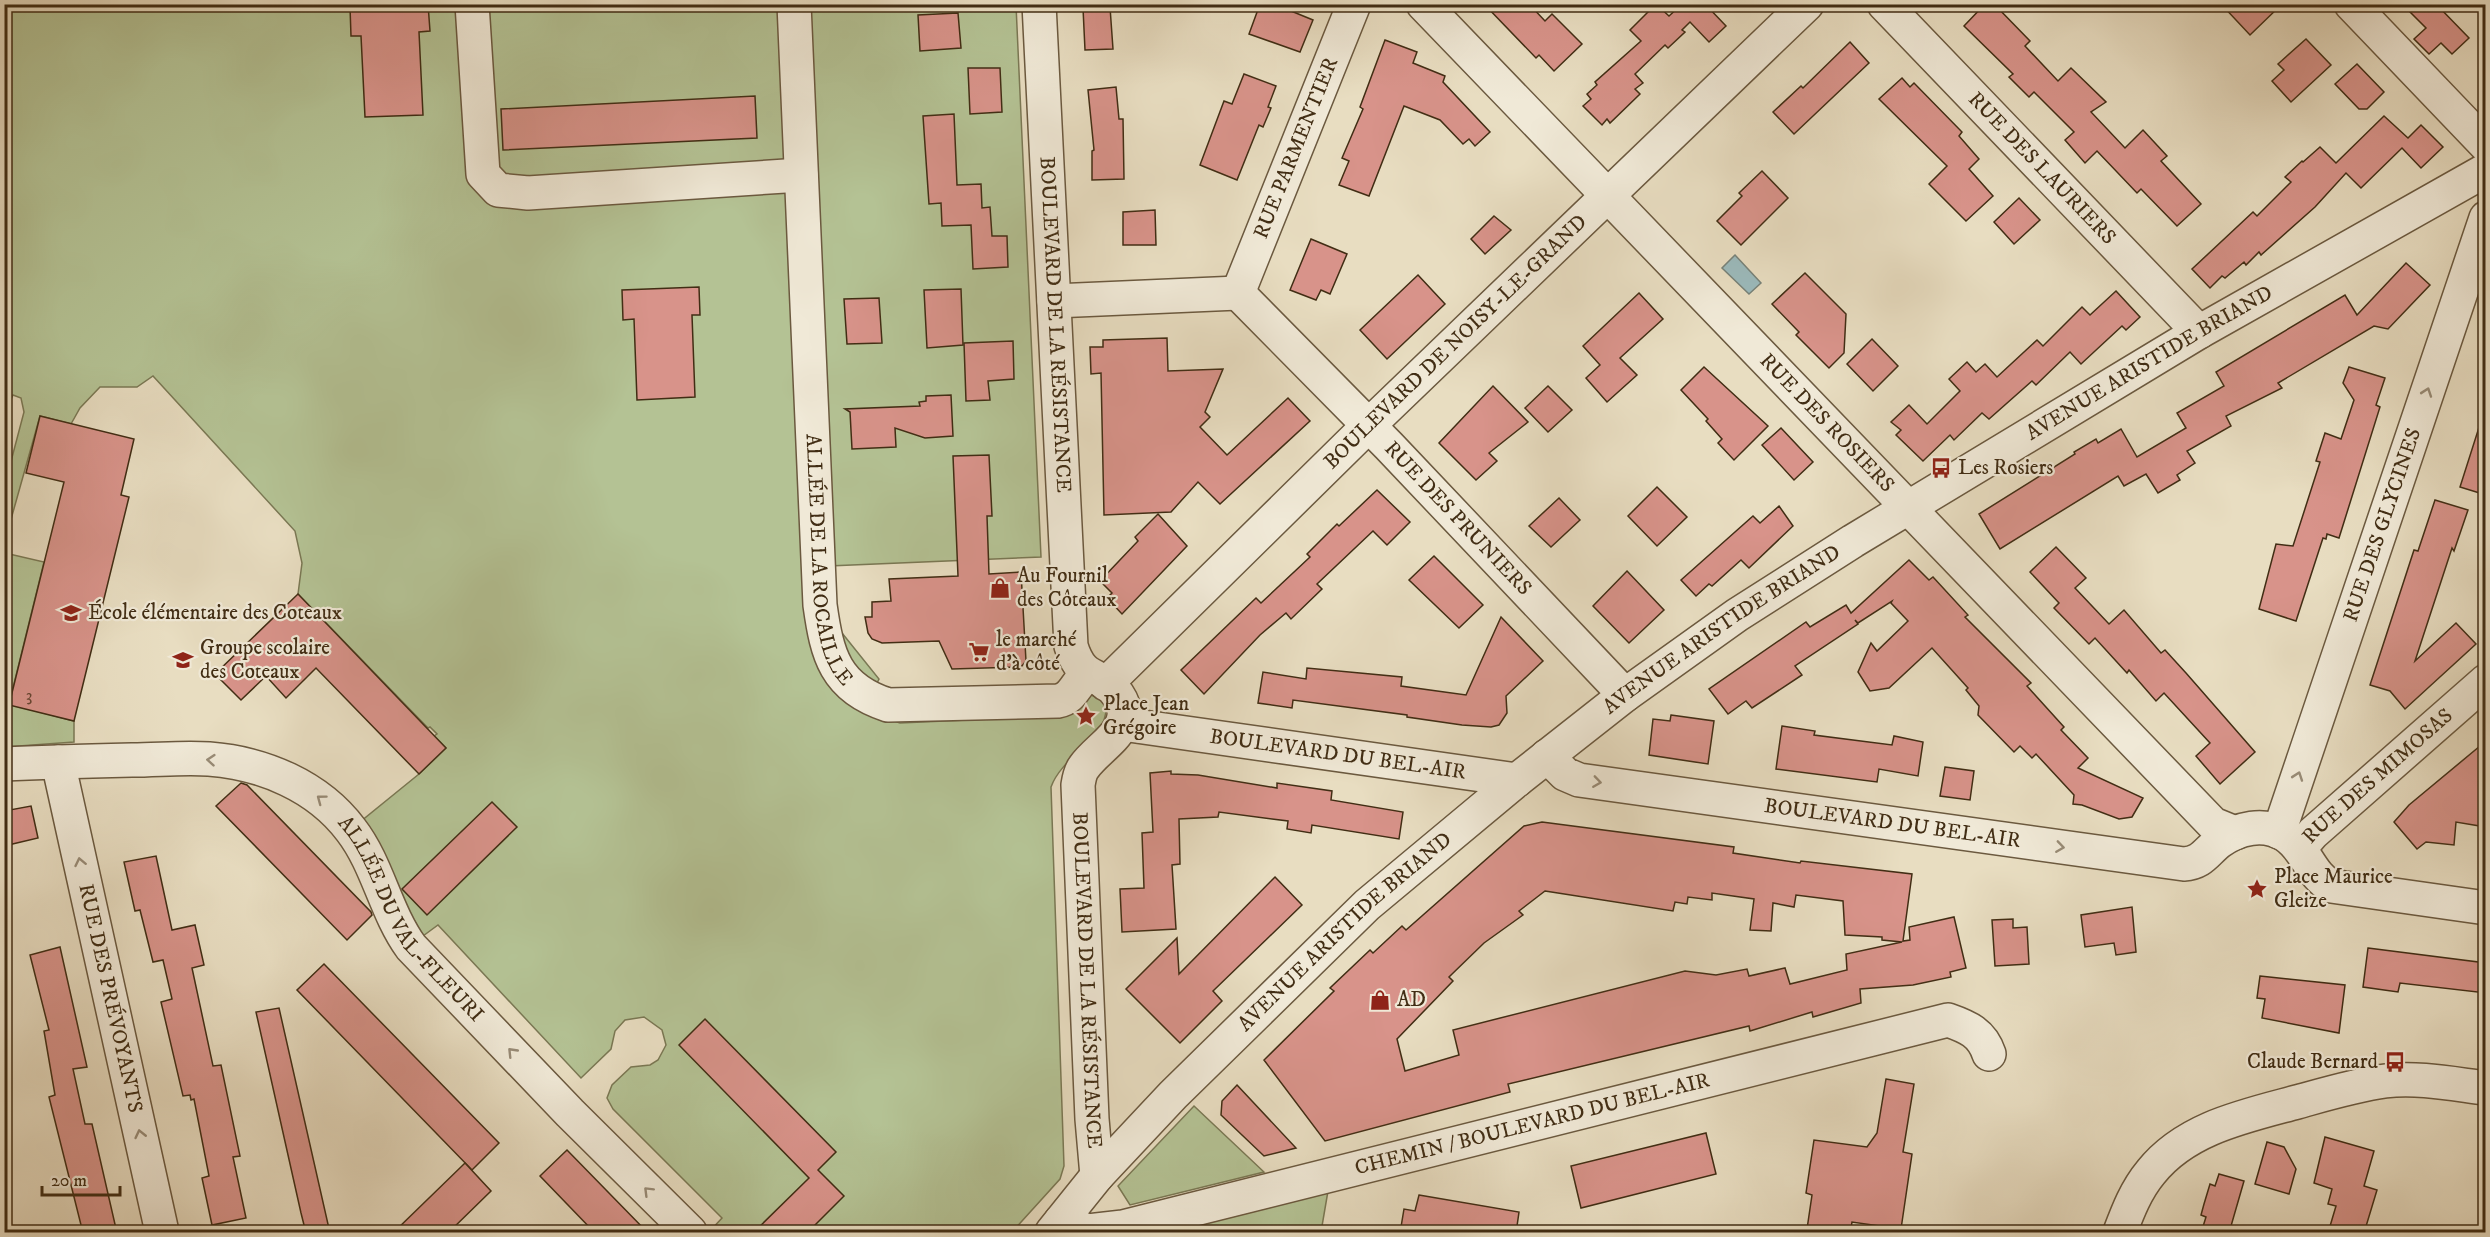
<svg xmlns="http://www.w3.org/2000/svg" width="2490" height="1237" viewBox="0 0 2490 1237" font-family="'IM FELL DW Pica',serif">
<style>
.green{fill:#b4c294;stroke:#7a7854;stroke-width:1.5}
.water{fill:#9bbabc;stroke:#778279;stroke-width:1.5}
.building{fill:#d8938a;stroke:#412d14;stroke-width:1.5;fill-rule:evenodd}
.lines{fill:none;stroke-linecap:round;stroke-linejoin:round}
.minor-casing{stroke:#6b593f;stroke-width:36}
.minor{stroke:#f0e9d7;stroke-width:33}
.oneway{stroke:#988b76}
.labels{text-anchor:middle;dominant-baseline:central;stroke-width:4.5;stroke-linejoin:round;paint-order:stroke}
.number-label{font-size:18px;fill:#674632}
.street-label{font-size:21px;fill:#412d14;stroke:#f0e9d7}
.poi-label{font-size:21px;fill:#412d14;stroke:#f0e9d7;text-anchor:start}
</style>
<rect width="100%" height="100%" fill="#e8ddc1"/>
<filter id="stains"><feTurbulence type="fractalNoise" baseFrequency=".00333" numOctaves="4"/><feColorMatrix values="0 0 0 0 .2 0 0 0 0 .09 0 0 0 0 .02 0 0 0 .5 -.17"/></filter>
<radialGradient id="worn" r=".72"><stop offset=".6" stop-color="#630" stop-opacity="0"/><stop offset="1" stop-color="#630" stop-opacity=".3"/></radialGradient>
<g class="green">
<path d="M5 5H1016L1041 557 805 567 838 628 879 679 863 711 900 723 1061 716 1091 695 1102 699 1106 706C1108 740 1063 754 1051 787L1064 1166 1060 1179 1012 1232H709L722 1218 613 1109 607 1098 612 1085 631 1067 650 1065 658 1060 666 1045 662 1030 644 1017 625 1020 615 1031 611 1049 581 1078 438 925 423 936 360 822 419 774 446 748 434 736 437 734 430 727 428 728 298 594 302 563 295 531 153 376 137 387H100L80 408 71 424 40 416 8 530 5 529V484L24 412 21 398 13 395 5 413Z"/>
<polygon points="5,553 44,562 9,704 74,721 74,742 5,747"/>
<polygon points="1194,1106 1264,1172 1130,1205 1118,1186"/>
<polygon points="1328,1191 1321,1232 1171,1232 1176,1231"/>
</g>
<polygon class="water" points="1735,255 1761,283 1749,294 1722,268"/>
<g class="building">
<polygon points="405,4 428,4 430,31 419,32 423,115 365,117 361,36 351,36 350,7"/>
<polygon points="1260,4 1274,4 1313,20 1300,52 1249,34"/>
<polygon points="1484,4 1529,4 1545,21 1552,14 1582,44 1554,71 1539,55 1536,58"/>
<polygon points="1656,4 1669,16 1681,5 1687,11 1693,4 1705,4 1726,26 1709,42 1690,22 1682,30 1685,32 1668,48 1665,45 1635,74 1643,83 1635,89 1640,94 1610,123 1607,119 1602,125 1583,106 1591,99 1587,94 1597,85 1595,82 1641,41 1630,30"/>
<polygon points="1985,4 1994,4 2030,41 2025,46 2058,81 2071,68 2106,102 2091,112 2125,148 2143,130 2167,156 2161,161 2201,204 2177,226 2141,189 2137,193 2097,151 2085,163 2065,140 2074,132 2034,92 2029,97 2009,77 2013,74 1964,26"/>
<polygon points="2221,4 2282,4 2250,35"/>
<polygon points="2402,4 2436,4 2469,38 2452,54 2441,43 2429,54 2414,39 2426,28"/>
<polygon points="1110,7 1113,49 1085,50 1083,8"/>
<polygon points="958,13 961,48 920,51 918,15"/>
<polygon points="2306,39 2331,65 2291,102 2272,81 2284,70 2278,64"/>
<polygon points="1385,40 1417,52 1413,63 1445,76 1443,82 1490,132 1475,146 1469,139 1463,144 1440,120 1404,106 1369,196 1339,185 1349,161 1342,158 1363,109 1360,107"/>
<polygon points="1850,42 1869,63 1794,134 1773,112 1801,86 1803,88"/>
<polygon points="2357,64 2384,92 2367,109 2359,109 2335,84"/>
<polygon points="968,68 1000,68 1002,112 970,114"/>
<polygon points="1244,74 1276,86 1268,107 1271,108 1263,127 1259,125 1237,180 1200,165 1224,101 1232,104"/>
<polygon points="1902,78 1910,87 1914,83 1962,132 1959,136 1979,159 1969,169 1993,196 1966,221 1929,184 1947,166 1879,99"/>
<polygon points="1116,87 1119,119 1123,119 1124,179 1092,180 1092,151 1094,150 1088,90"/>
<polygon points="755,96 757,138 503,150 501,109"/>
<polygon points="954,114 957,185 981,184 982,208 990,207 992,236 1007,236 1008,267 973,269 971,225 942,226 941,203 929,204 923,116"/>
<polygon points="2384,116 2408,138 2421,125 2443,147 2421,168 2402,148 2361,188 2346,173 2315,207 2261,255 2259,252 2246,265 2244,262 2225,278 2222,276 2210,288 2192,269 2253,212 2257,216 2291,182 2285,177 2302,161 2303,162 2320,147 2336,163"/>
<polygon points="1762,171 1788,198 1741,245 1717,221 1742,196 1739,193"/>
<polygon points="2019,198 2040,220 2014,244 1994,222"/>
<polygon points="1155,210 1156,245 1123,245 1123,212"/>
<polygon points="1494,216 1511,230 1485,254 1471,239"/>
<polygon points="1311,239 1347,254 1330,294 1321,290 1316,300 1290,290"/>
<polygon points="2406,263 2430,285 2388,329 2374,326 2278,383 2282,388 2226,416 2231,426 2187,451 2195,463 2177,475 2180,480 2158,493 2146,474 2124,486 2118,476 2000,549 1979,514 2075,454 2074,452 2096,439 2098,443 2121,429 2137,457 2186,428 2177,413 2224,386 2216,372 2345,295 2357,315"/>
<polygon points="1805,273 1846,314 1844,353 1829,368 1796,335 1799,332 1772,304"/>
<polygon points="1418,275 1445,304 1387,359 1360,330"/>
<polygon points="699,287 700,315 692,315 695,397 637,400 634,319 623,320 622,290"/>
<polygon points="961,289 963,345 927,348 924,290"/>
<polygon points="2116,291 2140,317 2126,330 2122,326 2081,364 2070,352 2036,385 2032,381 1989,419 1982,413 1954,440 1950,435 1923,461 1896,435 1901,430 1891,422 1909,405 1927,424 1960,391 1949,379 1967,362 1976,372 1985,364 1997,377 2037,340 2043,346 2082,307 2090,315"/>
<polygon points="1639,293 1663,319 1620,358 1637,375 1607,402 1586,378 1600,365 1583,346"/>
<polygon points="879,298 882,343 847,344 844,299"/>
<polygon points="1167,338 1168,371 1223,369 1205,412 1210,417 1200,427 1227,455 1288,398 1310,421 1220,504 1198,482 1171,512 1104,515 1101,373 1091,374 1090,347 1103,347 1103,340"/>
<polygon points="1872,339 1898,366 1873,391 1847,364"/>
<polygon points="1013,341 1014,379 988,381 990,400 966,401 964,343"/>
<polygon points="1704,367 1768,426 1734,460 1718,443 1722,439 1706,421 1708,419 1681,390"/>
<polygon points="2349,367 2385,378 2376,405 2380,407 2339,538 2327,534 2326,539 2323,538 2296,621 2259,609 2276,544 2293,546 2320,462 2316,461 2325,433 2341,439 2354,400 2343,383"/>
<polygon points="1493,386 1528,422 1489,453 1497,461 1476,480 1439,443"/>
<polygon points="1548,386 1572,410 1548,432 1525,408"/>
<polygon points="951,395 953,436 925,438 895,428 896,447 852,449 850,412 845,409 920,406 919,402 926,401 926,396"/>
<polygon points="40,416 134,439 121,495 129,497 74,721 9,705 64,482 26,473"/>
<polygon points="2481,421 2486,422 2486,495 2460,487"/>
<polygon points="1781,428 1813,462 1794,480 1762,445"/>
<polygon points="989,455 992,516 987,516 989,574 1021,572 1026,661 1021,667 952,669 939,641 882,643 872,639 868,633 865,617 872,617 872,602 891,601 889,579 958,576 953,456"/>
<polygon points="1657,487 1687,517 1657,546 1628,516"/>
<polygon points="1377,490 1410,522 1387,545 1373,531 1317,584 1322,589 1291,619 1286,613 1260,635 1204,694 1181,670 1256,598 1261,603 1310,557 1307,554 1337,524 1339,526"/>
<polygon points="1559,498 1580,520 1551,547 1529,526"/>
<polygon points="2435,500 2468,510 2454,551 2452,548 2415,661 2456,623 2476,644 2405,709 2390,691 2370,685 2414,550 2418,551"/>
<polygon points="1779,506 1793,526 1749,568 1741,560 1712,586 1709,584 1696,596 1681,580 1753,516 1760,523"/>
<polygon points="1158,514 1187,546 1122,614 1107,598 1112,593 1100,581 1138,541 1135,537"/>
<polygon points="2056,547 2086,578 2075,588 2109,624 2124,610 2161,653 2165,650 2186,673 2255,752 2220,784 2196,756 2210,743 2164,693 2156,701 2129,670 2127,673 2095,638 2089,644 2054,608 2059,603 2030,572"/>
<polygon points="1434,556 1483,605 1459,628 1409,580"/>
<polygon points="1909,560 1929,580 1933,577 1968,615 1965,617 2031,683 2027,686 2064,727 2061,730 2088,758 2078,768 2143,798 2132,817 2119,819 2082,805 2073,804 2074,795 2036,754 2032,758 2020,746 2014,752 1978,715 1979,706 1966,690 1968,688 1932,648 1889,688 1870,691 1858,672 1871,643 1877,651 1908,621 1891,603 1892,601 1858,623 1855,620 1858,624 1795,666 1802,675 1752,708 1746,701 1728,714 1709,689 1806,622 1810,627 1846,605 1851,613"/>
<polygon points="1627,571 1664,610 1629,643 1593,606"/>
<polygon points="298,594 446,748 419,774 316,668 286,698 266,676 241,700 215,674"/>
<polygon points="1501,617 1543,661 1506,696 1507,713 1499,725 1491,727 1462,725 1407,717 1407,715 1293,700 1292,708 1258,703 1263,672 1306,679 1307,668 1402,677 1401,686 1466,695"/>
<polygon points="1671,715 1714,721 1708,764 1649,755 1653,719 1670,721"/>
<polygon points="1782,726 1815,731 1814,735 1892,745 1894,736 1923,742 1918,776 1879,769 1877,782 1776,769"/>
<polygon points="2486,741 2486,827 2456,822 2454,845 2426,842 2417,849 2394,822 2409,805"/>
<polygon points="1945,767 1974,771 1970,800 1940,796"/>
<polygon points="1171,771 1171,774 1198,775 1277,788 1277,783 1332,791 1331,800 1403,812 1399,839 1312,825 1311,833 1287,829 1288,821 1219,812 1218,817 1179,819 1180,864 1172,865 1176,929 1122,932 1120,889 1144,888 1142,833 1153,832 1150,773"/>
<polygon points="241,783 247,785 371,912 372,915 347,940 216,806"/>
<polygon points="492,802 517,827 427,915 402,889"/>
<polygon points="31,806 38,838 4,846 4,811"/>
<path d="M1542 822 1734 847 1733 853 1800 863 1801 861 1912 874 1903 941 1910 940 1909 927 1954 917 1966 968 1950 972 1951 977 1913 985 1860 989 1861 1003 1813 1017 1812 1012 1750 1031 1749 1026 1508 1084 1510 1092 1325 1141 1264 1060 1334 991 1330 988 1370 950 1373 953 1402 926 1406 930 1524 826ZM1545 891 1673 911 1675 902 1687 904 1688 897 1712 900V893L1754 899 1750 930 1771 931 1773 903 1794 907 1796 895 1843 901 1845 935 1882 937V940L1902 942 1846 954 1847 970 1790 984 1785 968 1749 976 1747 969 1716 975 1685 971 1453 1030 1459 1055 1405 1071 1397 1039 1453 981 1449 977 1484 943 1523 915 1519 911Z"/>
<polygon points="156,856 172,930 195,925 204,965 192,968 213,1066 221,1065 240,1156 233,1157 246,1218 212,1225 202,1178 209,1176 194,1099 191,1100 190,1095 183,1096 161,1002 172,999 163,960 153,962 140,910 135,911 124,862"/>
<polygon points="1275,877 1302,905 1213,991 1222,1001 1180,1043 1126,989 1177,938 1179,974"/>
<polygon points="2132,907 2136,952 2116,955 2114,943 2085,947 2081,915"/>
<polygon points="2013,919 2013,928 2027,927 2029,964 1995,966 1992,920"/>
<polygon points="60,947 87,1067 73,1069 85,1124 92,1124 117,1233 83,1233 49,1097 55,1095 44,1031 49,1030 30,955"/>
<polygon points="2368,948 2486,963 2486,993 2400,983 2398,992 2363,987"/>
<polygon points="324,964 499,1143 472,1170 297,990"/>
<polygon points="2260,976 2345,985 2339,1033 2262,1018 2265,999 2257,998"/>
<polygon points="279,1008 330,1233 306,1233 301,1213 256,1012"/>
<polygon points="705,1019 836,1152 818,1170 844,1196 807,1233 753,1233 809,1178 679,1045"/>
<polygon points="1886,1079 1914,1084 1903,1152 1912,1154 1901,1229 1852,1222 1850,1233 1807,1229 1812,1195 1806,1193 1814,1140 1867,1147 1877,1133"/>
<polygon points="1237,1085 1296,1148 1264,1156 1221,1115 1222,1101"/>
<polygon points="1706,1133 1716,1174 1581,1208 1571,1166"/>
<polygon points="2325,1137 2374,1151 2364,1186 2377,1190 2364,1233 2328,1233 2336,1206 2328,1204 2332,1189 2314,1183"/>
<polygon points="2267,1142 2284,1147 2296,1169 2289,1194 2255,1184"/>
<polygon points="567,1150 648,1233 595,1233 540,1176"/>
<polygon points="465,1163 491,1191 448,1233 393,1233"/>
<polygon points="2219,1174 2244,1181 2229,1233 2201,1233 2206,1217 2201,1215 2204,1204 2210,1184 2215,1186"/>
<polygon points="1419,1195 1519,1212 1516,1233 1400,1233 1404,1209 1415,1211"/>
</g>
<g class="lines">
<g class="minor-casing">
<g id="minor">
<polyline points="472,4 483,174 498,190 528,193 801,175"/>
<path id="s1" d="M794 4 820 605C827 655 835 688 888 705L1058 701C1075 698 1075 681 1089 675"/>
<path id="s2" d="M1039 4 1071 646C1083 685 1101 670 1118 695 1140 728 1099 745 1084 767 1080 772 1079 779 1078 785L1092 1119 1097 1176"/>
<path id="s3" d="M1423 4 2213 824 2235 833"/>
<path id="s4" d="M1884 4 2199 332"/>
<polyline points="2351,4 2486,145"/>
<path id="s5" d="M1238 293 1389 446 1625 695"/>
<path id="s6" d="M1238 293 1354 4"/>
<polyline points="1054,301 1238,293"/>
<path id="s7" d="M1106 684 1368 426 1807 4"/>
<path id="s8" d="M1122 724 1517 780"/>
<path id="s9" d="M1547 756 1565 774 1579 780 2184 864C2202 863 2206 852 2219 842 2238 828 2264 822 2285 835 2306 848 2310 875 2331 886L2486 908"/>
<path id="s10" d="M58 762 162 1232"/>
<path id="s11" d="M4 764C47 762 89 761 132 760 157 760 184 757 209 759 263 763 318 786 351 830 378 865 385 911 411 947L570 1113 690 1232"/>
<path id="s12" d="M2279 832 2486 218"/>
<path id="s13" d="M2300 848 2313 833 2486 681"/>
<path id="s14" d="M1061 1221 1088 1231 1123 1227 1948 1020C1968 1027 1982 1033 1989 1054"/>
<path id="s15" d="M1052 1232 1097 1176 1173 1095 1367 905 1517 780 1625 695 1737 615 1853 541 2199 332 2486 170"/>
<path d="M2120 1232C2128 1211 2136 1190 2151 1172 2186 1128 2245 1116 2297 1102 2326 1094 2356 1085 2385 1081 2418 1077 2453 1084 2486 1088"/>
</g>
</g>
<use href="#minor" class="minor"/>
</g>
<defs><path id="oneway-chevron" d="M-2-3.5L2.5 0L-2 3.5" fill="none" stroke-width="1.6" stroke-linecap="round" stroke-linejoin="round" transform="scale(1.5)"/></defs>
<g class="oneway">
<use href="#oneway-chevron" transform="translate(2427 392) rotate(-71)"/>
<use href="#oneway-chevron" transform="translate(211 760) rotate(-175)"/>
<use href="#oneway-chevron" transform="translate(2298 776) rotate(-71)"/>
<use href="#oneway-chevron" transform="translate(1597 782) rotate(8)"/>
<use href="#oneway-chevron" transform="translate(321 799) rotate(-143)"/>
<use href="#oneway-chevron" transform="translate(2060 847) rotate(8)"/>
<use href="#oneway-chevron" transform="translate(80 862) rotate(-102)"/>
<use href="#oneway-chevron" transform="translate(512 1052) rotate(-134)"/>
<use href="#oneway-chevron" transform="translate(140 1134) rotate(-103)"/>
<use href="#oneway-chevron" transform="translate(648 1191) rotate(-135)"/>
</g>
<defs>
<g id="bus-bare" transform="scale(1.62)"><path d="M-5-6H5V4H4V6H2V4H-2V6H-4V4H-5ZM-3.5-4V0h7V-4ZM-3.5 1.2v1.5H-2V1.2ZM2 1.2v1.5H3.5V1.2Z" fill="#8f2418" stroke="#f0e9d7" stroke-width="2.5" paint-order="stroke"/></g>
<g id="shop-bare" transform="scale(1.62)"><path d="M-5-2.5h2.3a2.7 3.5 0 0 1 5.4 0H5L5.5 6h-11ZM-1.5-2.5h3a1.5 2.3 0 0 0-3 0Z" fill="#8f2418" stroke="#f0e9d7" stroke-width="2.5" paint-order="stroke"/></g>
<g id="school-bare" transform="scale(1.62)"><path d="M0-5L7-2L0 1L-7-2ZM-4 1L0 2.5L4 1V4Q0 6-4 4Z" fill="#8f2418" stroke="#f0e9d7" stroke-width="2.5" paint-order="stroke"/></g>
<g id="supermarket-bare" transform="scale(1.62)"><path d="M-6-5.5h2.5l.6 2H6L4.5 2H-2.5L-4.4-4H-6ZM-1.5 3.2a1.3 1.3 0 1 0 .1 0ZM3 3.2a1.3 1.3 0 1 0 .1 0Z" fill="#8f2418" stroke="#f0e9d7" stroke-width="2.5" paint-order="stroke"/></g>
<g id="sight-bare" transform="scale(1.62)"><path d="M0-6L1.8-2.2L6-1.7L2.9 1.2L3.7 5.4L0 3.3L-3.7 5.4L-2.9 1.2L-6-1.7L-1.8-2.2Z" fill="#8f2418" stroke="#f0e9d7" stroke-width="2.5" paint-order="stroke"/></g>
</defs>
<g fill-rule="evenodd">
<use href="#bus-bare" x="1941" y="468"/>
<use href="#shop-bare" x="1000" y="588"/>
<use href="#school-bare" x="71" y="613"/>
<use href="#supermarket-bare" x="979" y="652"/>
<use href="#school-bare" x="183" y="660"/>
<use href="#sight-bare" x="1086" y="716"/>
<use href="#sight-bare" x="2257" y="889"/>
<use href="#shop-bare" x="1380" y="1000"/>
<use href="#bus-bare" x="2395" y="1062"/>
</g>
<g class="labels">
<g class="number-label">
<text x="29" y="696">3</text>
</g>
<g class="street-label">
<text stroke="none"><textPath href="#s6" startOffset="156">RUE PARMENTIER</textPath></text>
<text stroke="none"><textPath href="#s4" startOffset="228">RUE DES LAURIERS</textPath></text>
<text stroke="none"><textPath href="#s2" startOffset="321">BOULEVARD DE LA RÉSISTANCE</textPath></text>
<text stroke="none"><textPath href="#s7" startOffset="489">BOULEVARD DE NOISY-LE-GRAND</textPath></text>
<text stroke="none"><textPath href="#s15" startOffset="1408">AVENUE ARISTIDE BRIAND</textPath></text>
<text stroke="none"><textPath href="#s3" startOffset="582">RUE DES ROSIERS</textPath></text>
<text stroke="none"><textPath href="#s5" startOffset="315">RUE DES PRUNIERS</textPath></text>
<text stroke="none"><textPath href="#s12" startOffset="324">RUE DES GLYCINES</textPath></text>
<text stroke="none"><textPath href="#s1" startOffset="558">ALLÉE DE LA ROCAILLE</textPath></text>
<text stroke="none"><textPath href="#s15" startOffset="904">AVENUE ARISTIDE BRIAND</textPath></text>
<text stroke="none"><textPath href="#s8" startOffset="218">BOULEVARD DU BEL-AIR</textPath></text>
<text stroke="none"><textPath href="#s13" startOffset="106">RUE DES MIMOSAS</textPath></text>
<text stroke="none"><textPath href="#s9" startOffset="357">BOULEVARD DU BEL-AIR</textPath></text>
<text stroke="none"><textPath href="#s11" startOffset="477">ALLÉE DU VAL-FLEURI</textPath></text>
<text stroke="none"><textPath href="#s15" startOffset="420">AVENUE ARISTIDE BRIAND</textPath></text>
<text stroke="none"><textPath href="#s2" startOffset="1016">BOULEVARD DE LA RÉSISTANCE</textPath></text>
<text stroke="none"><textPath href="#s10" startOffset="242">RUE DES PRÉVOYANTS</textPath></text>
<text stroke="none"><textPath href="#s14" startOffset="486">CHEMIN / BOULEVARD DU BEL-AIR</textPath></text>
</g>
<g class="poi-label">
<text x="1958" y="468">Les Rosiers</text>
<text x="1017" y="576">Au Fournil<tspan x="1017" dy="24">des Côteaux</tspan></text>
<text x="88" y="613">École élémentaire des Coteaux</text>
<text x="996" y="640">le marché<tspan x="996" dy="24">d'à côté</tspan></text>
<text x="200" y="648">Groupe scolaire<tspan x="200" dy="24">des Coteaux</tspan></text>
<text x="1103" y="704">Place Jean<tspan x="1103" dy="24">Grégoire</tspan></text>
<text x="2274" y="877">Place Maurice<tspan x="2274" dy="24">Gleize</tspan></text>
<text x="1397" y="1000">AD</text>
<text x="2378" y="1062" text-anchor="end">Claude Bernard</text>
</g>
</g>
<rect width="2490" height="1237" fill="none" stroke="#e8ddc1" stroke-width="24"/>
<rect x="6" y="6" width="2478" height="1225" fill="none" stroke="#412d14" stroke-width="3"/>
<rect x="12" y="12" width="2466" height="1213" fill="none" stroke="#412d14" stroke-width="1.5"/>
<path d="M42 1186v9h78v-9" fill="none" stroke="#412d14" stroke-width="3"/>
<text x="51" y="1186" font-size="18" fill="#412d14" stroke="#f0e9d7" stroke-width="4.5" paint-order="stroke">20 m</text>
<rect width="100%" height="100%" filter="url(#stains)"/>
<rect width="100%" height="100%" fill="url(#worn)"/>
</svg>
